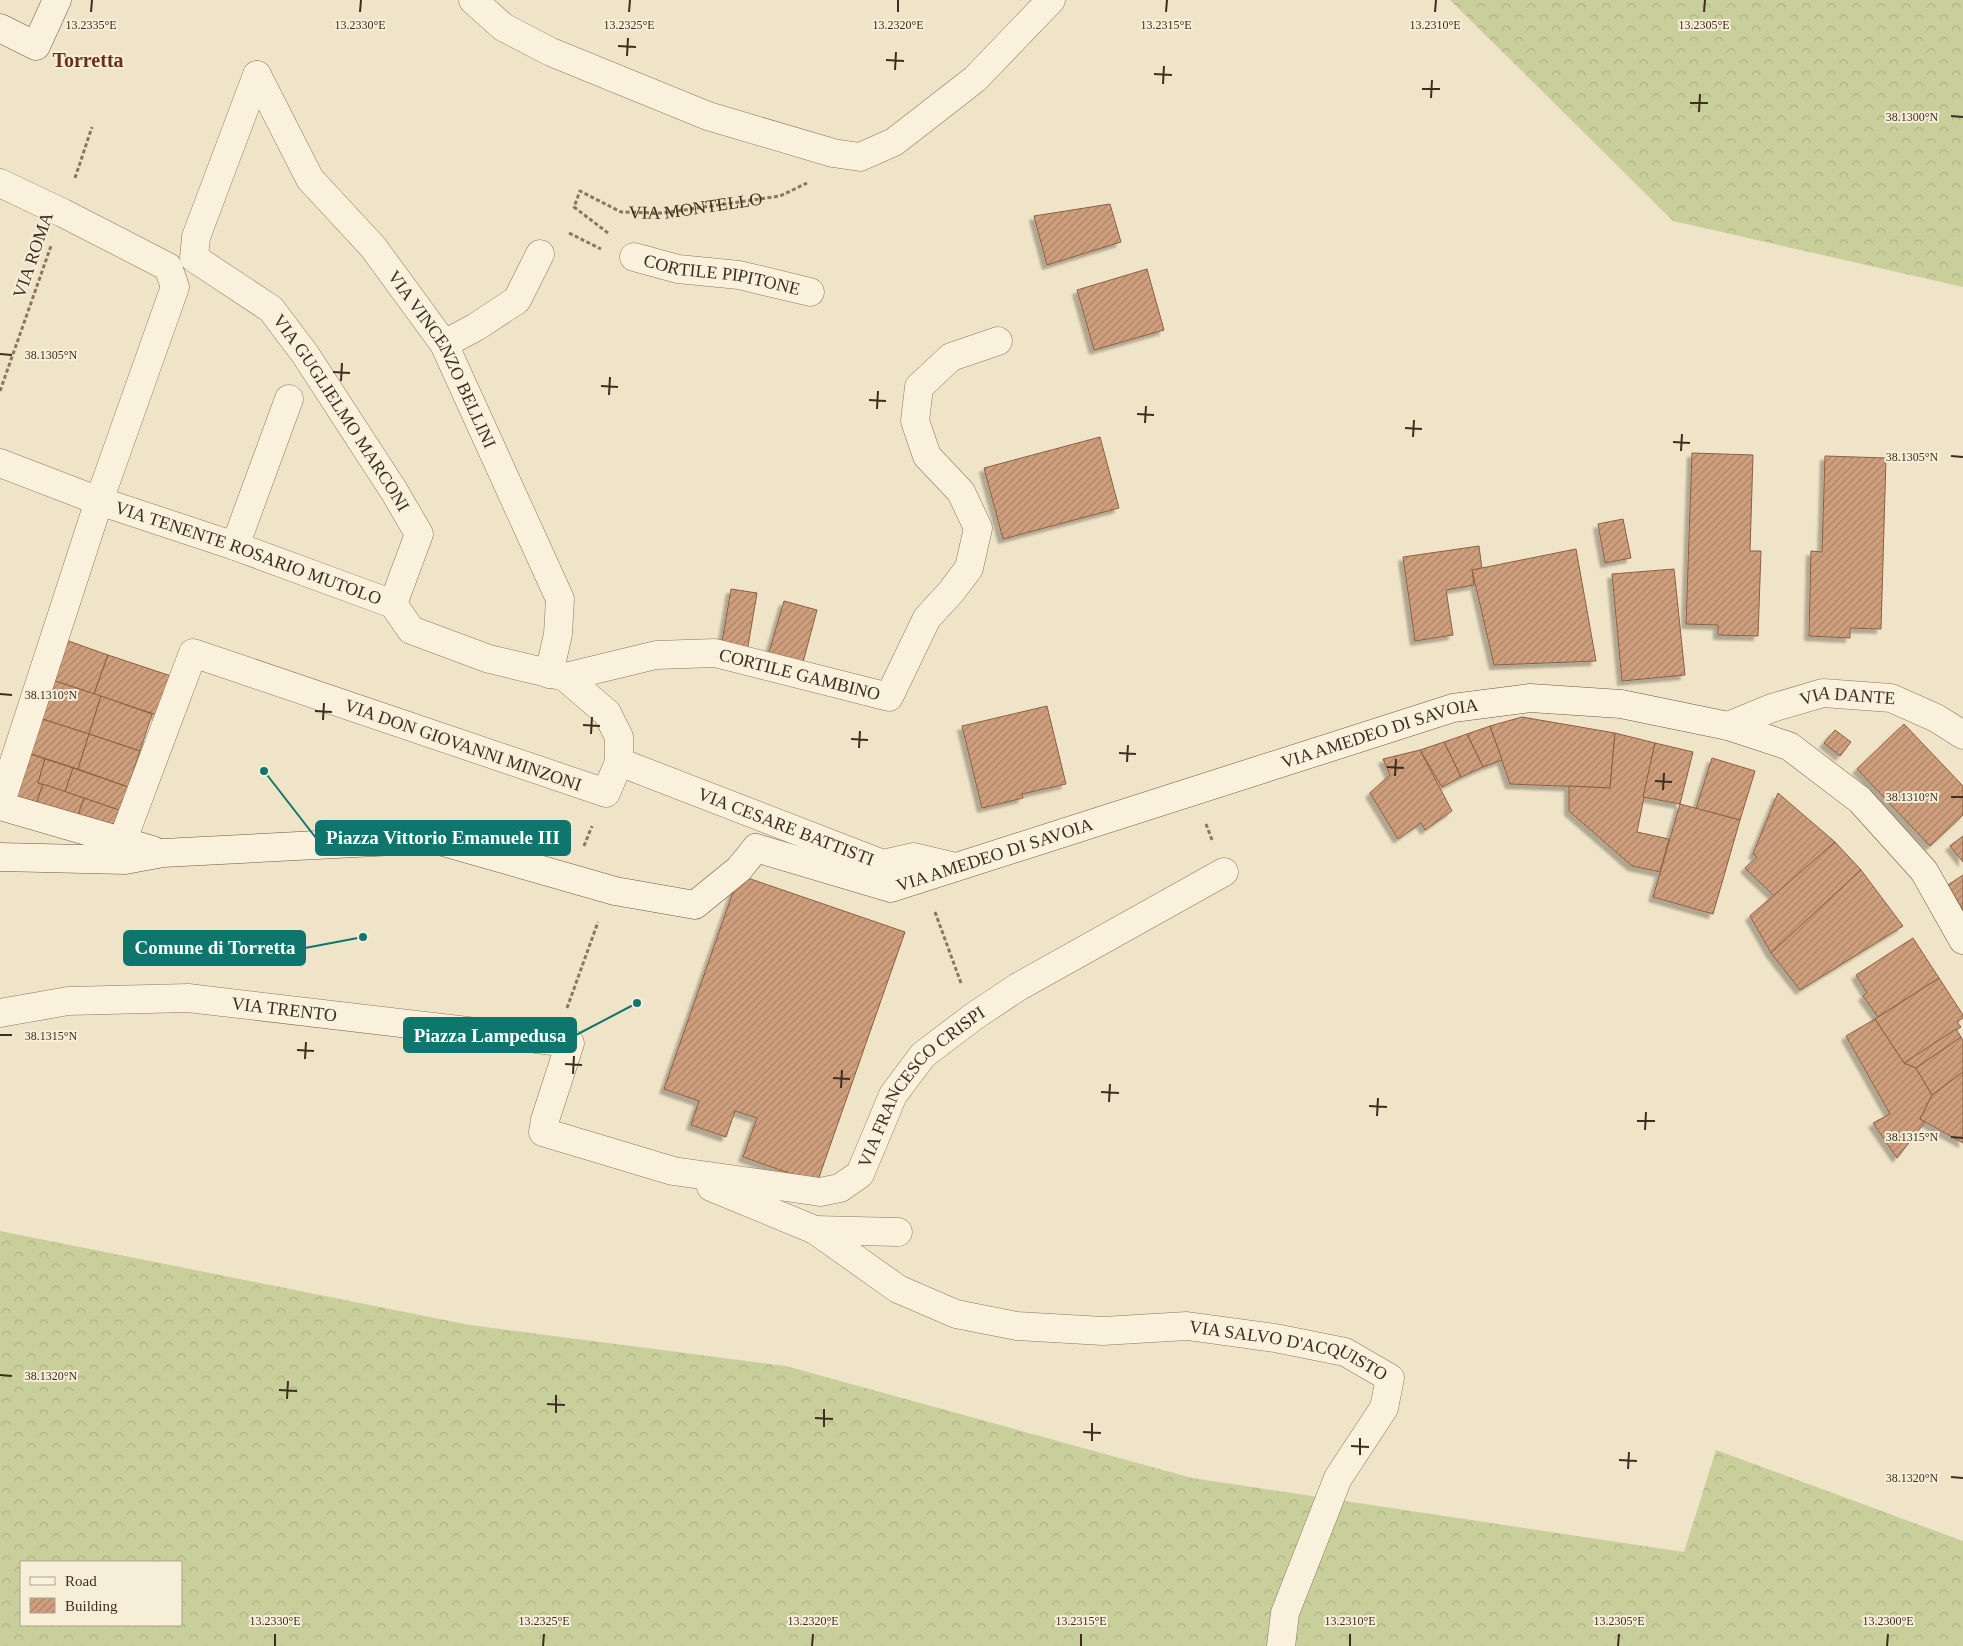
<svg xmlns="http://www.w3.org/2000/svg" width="1963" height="1646" viewBox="0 0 1963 1646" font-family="'Times New Roman',serif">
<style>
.forest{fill:url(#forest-crowns);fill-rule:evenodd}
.building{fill:url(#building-hatch);stroke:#8d5f41;filter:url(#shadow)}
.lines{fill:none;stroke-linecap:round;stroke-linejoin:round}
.street-casing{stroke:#8d765c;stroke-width:29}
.secondary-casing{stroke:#6f573f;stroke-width:29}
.path{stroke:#8d765c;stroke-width:3;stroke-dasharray:4 2.5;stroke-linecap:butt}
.street{stroke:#faf1dc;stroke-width:28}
.secondary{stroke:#faf1dc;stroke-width:28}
.ticks{fill:none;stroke:#3d2e20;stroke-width:2}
.labels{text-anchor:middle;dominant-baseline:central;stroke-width:4;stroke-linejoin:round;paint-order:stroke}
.street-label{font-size:18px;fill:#3d2e20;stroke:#f7eed8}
.quarter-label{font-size:20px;font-weight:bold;fill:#6b2e1e;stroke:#f7eed8}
.ticks-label{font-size:12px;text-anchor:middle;fill:#3d2e20;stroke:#f7eed8;stroke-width:4;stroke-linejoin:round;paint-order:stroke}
.leader{fill:none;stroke:#0f766e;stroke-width:2}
.callout-dot{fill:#0f766e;stroke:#f7eed8;stroke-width:2}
.callout{fill:#0f766e;stroke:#0f766e;stroke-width:2}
.callout-label{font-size:19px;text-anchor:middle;font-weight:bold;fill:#fff}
</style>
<defs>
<pattern id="forest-crowns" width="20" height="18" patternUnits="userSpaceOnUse" patternTransform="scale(1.25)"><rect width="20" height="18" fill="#c9cf9b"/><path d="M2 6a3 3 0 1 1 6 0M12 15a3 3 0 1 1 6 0" fill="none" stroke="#aeb285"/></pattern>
<pattern id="building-hatch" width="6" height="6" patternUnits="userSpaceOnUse" patternTransform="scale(1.25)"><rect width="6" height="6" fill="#cf9f7d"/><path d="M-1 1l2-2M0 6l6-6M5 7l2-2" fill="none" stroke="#a98266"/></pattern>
<filter id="shadow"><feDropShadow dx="-4.5" dy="4.5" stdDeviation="1" flood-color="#0004"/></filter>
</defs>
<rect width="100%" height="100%" fill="#f0e4c8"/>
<g class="forest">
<polygon points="1450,0 1963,0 1963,287 1673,221"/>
<path d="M0 1231 470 1325 786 1366 1192 1478 1684 1552 1716 1450 1963 1541V1646H0ZM21 1562H181V1625H21Z"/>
</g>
<g class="building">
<polygon points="1110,204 1121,242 1047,265 1034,216"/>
<polygon points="1147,269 1164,330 1094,350 1077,290"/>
<polygon points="1100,437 1119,508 1003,539 984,468"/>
<polygon points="1692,453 1753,455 1750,551 1761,551 1758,636 1718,635 1718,625 1686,624"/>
<polygon points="1825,456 1886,458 1881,629 1850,628 1850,638 1809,636 1811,551 1822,552"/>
<polygon points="1623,519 1631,558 1605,563 1598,524"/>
<polygon points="1479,546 1482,569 1472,570 1474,585 1446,590 1453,635 1415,641 1403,557"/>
<polygon points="1576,549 1596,661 1494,665 1472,570"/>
<polygon points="1674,569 1685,675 1622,681 1612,574"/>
<polygon points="731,589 757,593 747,652 721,648"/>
<polygon points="784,601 817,610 802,666 768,656"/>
<polygon points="63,639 108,655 94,694 49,679"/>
<polygon points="108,655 171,676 157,715 94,694"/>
<polygon points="49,679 101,696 89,734 36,717"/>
<polygon points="101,696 152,714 140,751 89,734"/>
<polygon points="1047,706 1066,784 1022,794 1023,798 982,808 962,726"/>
<polygon points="36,717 89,734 78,769 25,752"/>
<polygon points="1522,717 1615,733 1610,788 1510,784 1490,726"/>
<polygon points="1904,724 1963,786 1963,815 1930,846 1857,769"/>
<polygon points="1490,726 1502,760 1483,767 1467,734"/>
<polygon points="1835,730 1851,742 1840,756 1824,743"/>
<polygon points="1615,733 1655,743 1637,832 1669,839 1660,872 1632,866 1569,811 1569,786 1610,788"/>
<polygon points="89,734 140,751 128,787 78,769"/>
<polygon points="1467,734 1483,767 1461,777 1444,742"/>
<polygon points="1444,742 1461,777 1442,787 1420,750"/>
<polygon points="1655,743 1693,752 1680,804 1643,797"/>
<polygon points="1420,750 1452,811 1425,830 1421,823 1398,839 1370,793 1390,775 1383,759"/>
<polygon points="25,752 45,759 38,783 43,784 35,807 8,798"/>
<polygon points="1712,758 1755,771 1740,820 1696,809"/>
<polygon points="45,759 73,768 65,792 38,783"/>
<polygon points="73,768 128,787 119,810 65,792"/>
<polygon points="43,784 84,798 76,821 35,807"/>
<polygon points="1778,793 1835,842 1774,896 1745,868 1757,857 1753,854"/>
<polygon points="84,798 119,810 111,832 76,821"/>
<polygon points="1680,804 1740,820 1713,914 1653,897"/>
<polygon points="1963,836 1963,862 1950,846"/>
<polygon points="1835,842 1861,870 1771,953 1750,916"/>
<polygon points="1861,870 1903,926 1800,990 1771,953"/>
<polygon points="739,875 905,932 817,1183 743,1157 757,1118 735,1111 726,1137 691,1125 699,1101 664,1089"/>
<polygon points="1963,875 1963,910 1948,885"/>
<polygon points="1913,938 1939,978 1878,1017 1863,996 1867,993 1856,975"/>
<polygon points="1939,978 1963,1015 1963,1018 1957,1022 1961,1027 1904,1063 1875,1019"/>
<polygon points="1875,1019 1904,1063 1916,1068 1932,1095 1920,1119 1925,1122 1897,1158 1873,1123 1890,1114 1846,1036"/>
<polygon points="1956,1029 1961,1037 1916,1068 1904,1063"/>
<polygon points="1961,1037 1963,1041 1963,1072 1932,1095 1916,1068"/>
<polygon points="1963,1072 1963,1143 1920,1119 1932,1095"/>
</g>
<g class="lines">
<g class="street-casing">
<g id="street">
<polyline points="473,0 503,27 551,52 708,116 833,153 860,157 894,142 975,79 1051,0"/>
<path id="s2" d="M257 75 310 179 373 247 444 344 560 599 558 634 549 674"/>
<path id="s3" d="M257 75 196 237 194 258 271 309 305 354 394 491 419 534 393 604"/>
<polyline points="0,183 63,213 168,267 175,287 99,501 0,805"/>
<path id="s4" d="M634 257 678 269 739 275 810 292"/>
<polyline points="444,344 476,327 517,300 540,254"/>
<path id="s5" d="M0 463 99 501 235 546 393 604 411 630 489 659 565 677 607 713 619 737V762L606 793 193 653 122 842"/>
<polyline points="235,546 289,399"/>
<path id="s6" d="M565 677 656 655 715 653 889 697 927 618 951 592 969 568 978 528 961 492 927 456 915 421 919 387 951 357 998 341"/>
<path id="s7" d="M1728 726 1772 708 1823 693 1891 698 1936 718 1963 735"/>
<path id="s8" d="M619 762 883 864 914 857 956 867"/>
<path id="s9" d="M0 1013 68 1001 188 998 570 1043 545 1120 543 1132 673 1171 820 1192 840 1188 860 1174 893 1095 923 1055 973 1017 1018 987 1224 872"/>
<path id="s10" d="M711 1187 815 1230 898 1289 956 1314 1017 1326 1103 1331 1187 1326 1275 1338 1345 1352 1390 1378 1384 1408 1338 1478 1285 1613 1281 1646"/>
<polyline points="815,1230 898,1232"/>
</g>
</g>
<g class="secondary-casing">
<g id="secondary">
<polyline points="0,28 36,46 57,0"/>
<polyline points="0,806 152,850"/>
<path id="s11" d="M0 857 125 860 163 853 433 839 615 891 695 905 739 869 756 848 891 888 1453 708 1530 698 1621 704 1728 726 1789 746 1860 800 1924 871 1963 940"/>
</g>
</g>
<g class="path">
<polyline points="75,178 92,127"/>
<polyline points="569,233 601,249"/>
<path id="s1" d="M608 233 574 207 580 191 621 212 663 213 780 196 807 183"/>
<polyline points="0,391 51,246"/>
<polyline points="1206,824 1212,840"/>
<polyline points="584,846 592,826"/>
<polyline points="935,912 961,983"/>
<polyline points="567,1008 598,922"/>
</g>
<use href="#street" class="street"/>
<use href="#secondary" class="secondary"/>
</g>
<path class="ticks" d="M91 12 92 0M360 12 361 0M629 12 630 0M898 12V0M1166 12 1167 0M1435 12 1436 0M1704 12 1705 0M618 46 636 47M627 56 628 38M886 60 904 61M895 70 896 52M1154 74 1172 75M1163 84 1164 66M1422 89H1440M1431 98 1432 80M1690 103H1708M1699 112 1700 94M1951 116 1963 117M0 354 12 355M333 372 350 373M341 381 342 363M601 386 618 387M609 395 610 377M869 400 886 401M877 409 878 391M1137 414 1154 415M1145 423 1146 406M1405 428 1422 429M1413 437 1414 420M1673 442 1690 443M1681 451 1682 434M1951 456 1963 457M0 694 12 695M315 711 332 712M323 720 324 703M583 725 600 726M591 734 592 717M851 739 868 740M859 748 860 731M1119 753 1136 754M1127 762 1128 745M1387 767 1404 768M1395 776 1396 759M1655 781 1672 782M1663 790 1664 773M1951 797H1963M0 1035H12M297 1050 314 1051M305 1059 306 1042M565 1064 582 1065M573 1074 574 1056M833 1078 850 1079M841 1088 842 1070M1101 1092 1119 1093M1109 1102 1110 1084M1369 1106 1387 1107M1377 1116 1378 1098M1637 1121H1655M1645 1130 1646 1112M1951 1137 1963 1138M0 1375 12 1376M279 1390 297 1391M287 1399 288 1381M547 1404 565 1405M556 1413V1395M815 1418 833 1419M824 1427V1409M1083 1432 1101 1433M1092 1441V1423M1351 1446 1369 1447M1360 1455V1438M1619 1460 1637 1461M1628 1469 1629 1452M1951 1477 1963 1478M275 1646V1634M543 1646 544 1634M812 1646 813 1634M1081 1646V1634M1350 1646V1634M1618 1646 1619 1634M1887 1646 1888 1634"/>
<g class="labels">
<g class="street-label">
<text stroke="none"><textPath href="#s1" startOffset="181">VIA MONTELLO</textPath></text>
<text transform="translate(33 255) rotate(-71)">VIA ROMA</text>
<text stroke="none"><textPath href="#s4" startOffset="90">CORTILE PIPITONE</textPath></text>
<text stroke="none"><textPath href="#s2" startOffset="342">VIA VINCENZO BELLINI</textPath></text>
<text stroke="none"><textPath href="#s3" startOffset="412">VIA GUGLIELMO MARCONI</textPath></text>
<text stroke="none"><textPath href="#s5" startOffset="264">VIA TENENTE ROSARIO MUTOLO</textPath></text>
<text stroke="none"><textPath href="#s6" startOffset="240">CORTILE GAMBINO</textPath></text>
<text stroke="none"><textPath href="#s7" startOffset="125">VIA DANTE</textPath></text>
<text stroke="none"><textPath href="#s11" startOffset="1442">VIA AMEDEO DI SAVOIA</textPath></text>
<text transform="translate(463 745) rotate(19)">VIA DON GIOVANNI MINZONI</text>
<text stroke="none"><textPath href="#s8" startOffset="179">VIA CESARE BATTISTI</textPath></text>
<text stroke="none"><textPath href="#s11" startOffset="1038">VIA AMEDEO DI SAVOIA</textPath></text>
<text stroke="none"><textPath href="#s9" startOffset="286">VIA TRENTO</textPath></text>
<text stroke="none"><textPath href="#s9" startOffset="1105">VIA FRANCESCO CRISPI</textPath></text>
<text stroke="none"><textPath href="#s10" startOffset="615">VIA SALVO D'ACQUISTO</textPath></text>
</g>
<g class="quarter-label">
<text x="88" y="60">Torretta</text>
</g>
</g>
<g class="ticks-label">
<text x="91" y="29">13.2335°E</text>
<text x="360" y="29">13.2330°E</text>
<text x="629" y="29">13.2325°E</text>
<text x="898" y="29">13.2320°E</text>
<text x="1166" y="29">13.2315°E</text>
<text x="1435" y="29">13.2310°E</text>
<text x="1704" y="29">13.2305°E</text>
<text x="1912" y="121">38.1300°N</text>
<text x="51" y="359">38.1305°N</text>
<text x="1912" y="461">38.1305°N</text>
<text x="51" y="699">38.1310°N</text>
<text x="1912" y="801">38.1310°N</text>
<text x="51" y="1040">38.1315°N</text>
<text x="1912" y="1141">38.1315°N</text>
<text x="51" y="1380">38.1320°N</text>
<text x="1912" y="1482">38.1320°N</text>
<text x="275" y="1625">13.2330°E</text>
<text x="544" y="1625">13.2325°E</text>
<text x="813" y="1625">13.2320°E</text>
<text x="1081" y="1625">13.2315°E</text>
<text x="1350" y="1625">13.2310°E</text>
<text x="1619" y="1625">13.2305°E</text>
<text x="1888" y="1625">13.2300°E</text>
</g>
<path class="leader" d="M264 771L316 838M363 937L305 948M637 1003L576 1035"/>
<g class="callout-dot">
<circle cx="264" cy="771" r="5"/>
<circle cx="363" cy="937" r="5"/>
<circle cx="637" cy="1003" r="5"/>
</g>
<g class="callout">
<rect x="316" y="821" width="254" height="34" rx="5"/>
<rect x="124" y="931" width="181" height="34" rx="5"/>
<rect x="404" y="1018" width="172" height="34" rx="5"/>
</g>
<g class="callout-label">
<text x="443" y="844">Piazza Vittorio Emanuele III</text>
<text x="215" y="954">Comune di Torretta</text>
<text x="490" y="1042">Piazza Lampedusa</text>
</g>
<rect x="20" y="1561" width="162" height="65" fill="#f7eed8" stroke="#ada18e"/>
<rect x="30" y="1577" width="25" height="8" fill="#faf1dc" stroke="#ada18e"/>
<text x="65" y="1586" font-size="15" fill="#3d2e20">Road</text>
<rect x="30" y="1598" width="25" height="15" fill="url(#building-hatch)" stroke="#ada18e"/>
<text x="65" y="1611" font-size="15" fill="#3d2e20">Building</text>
</svg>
